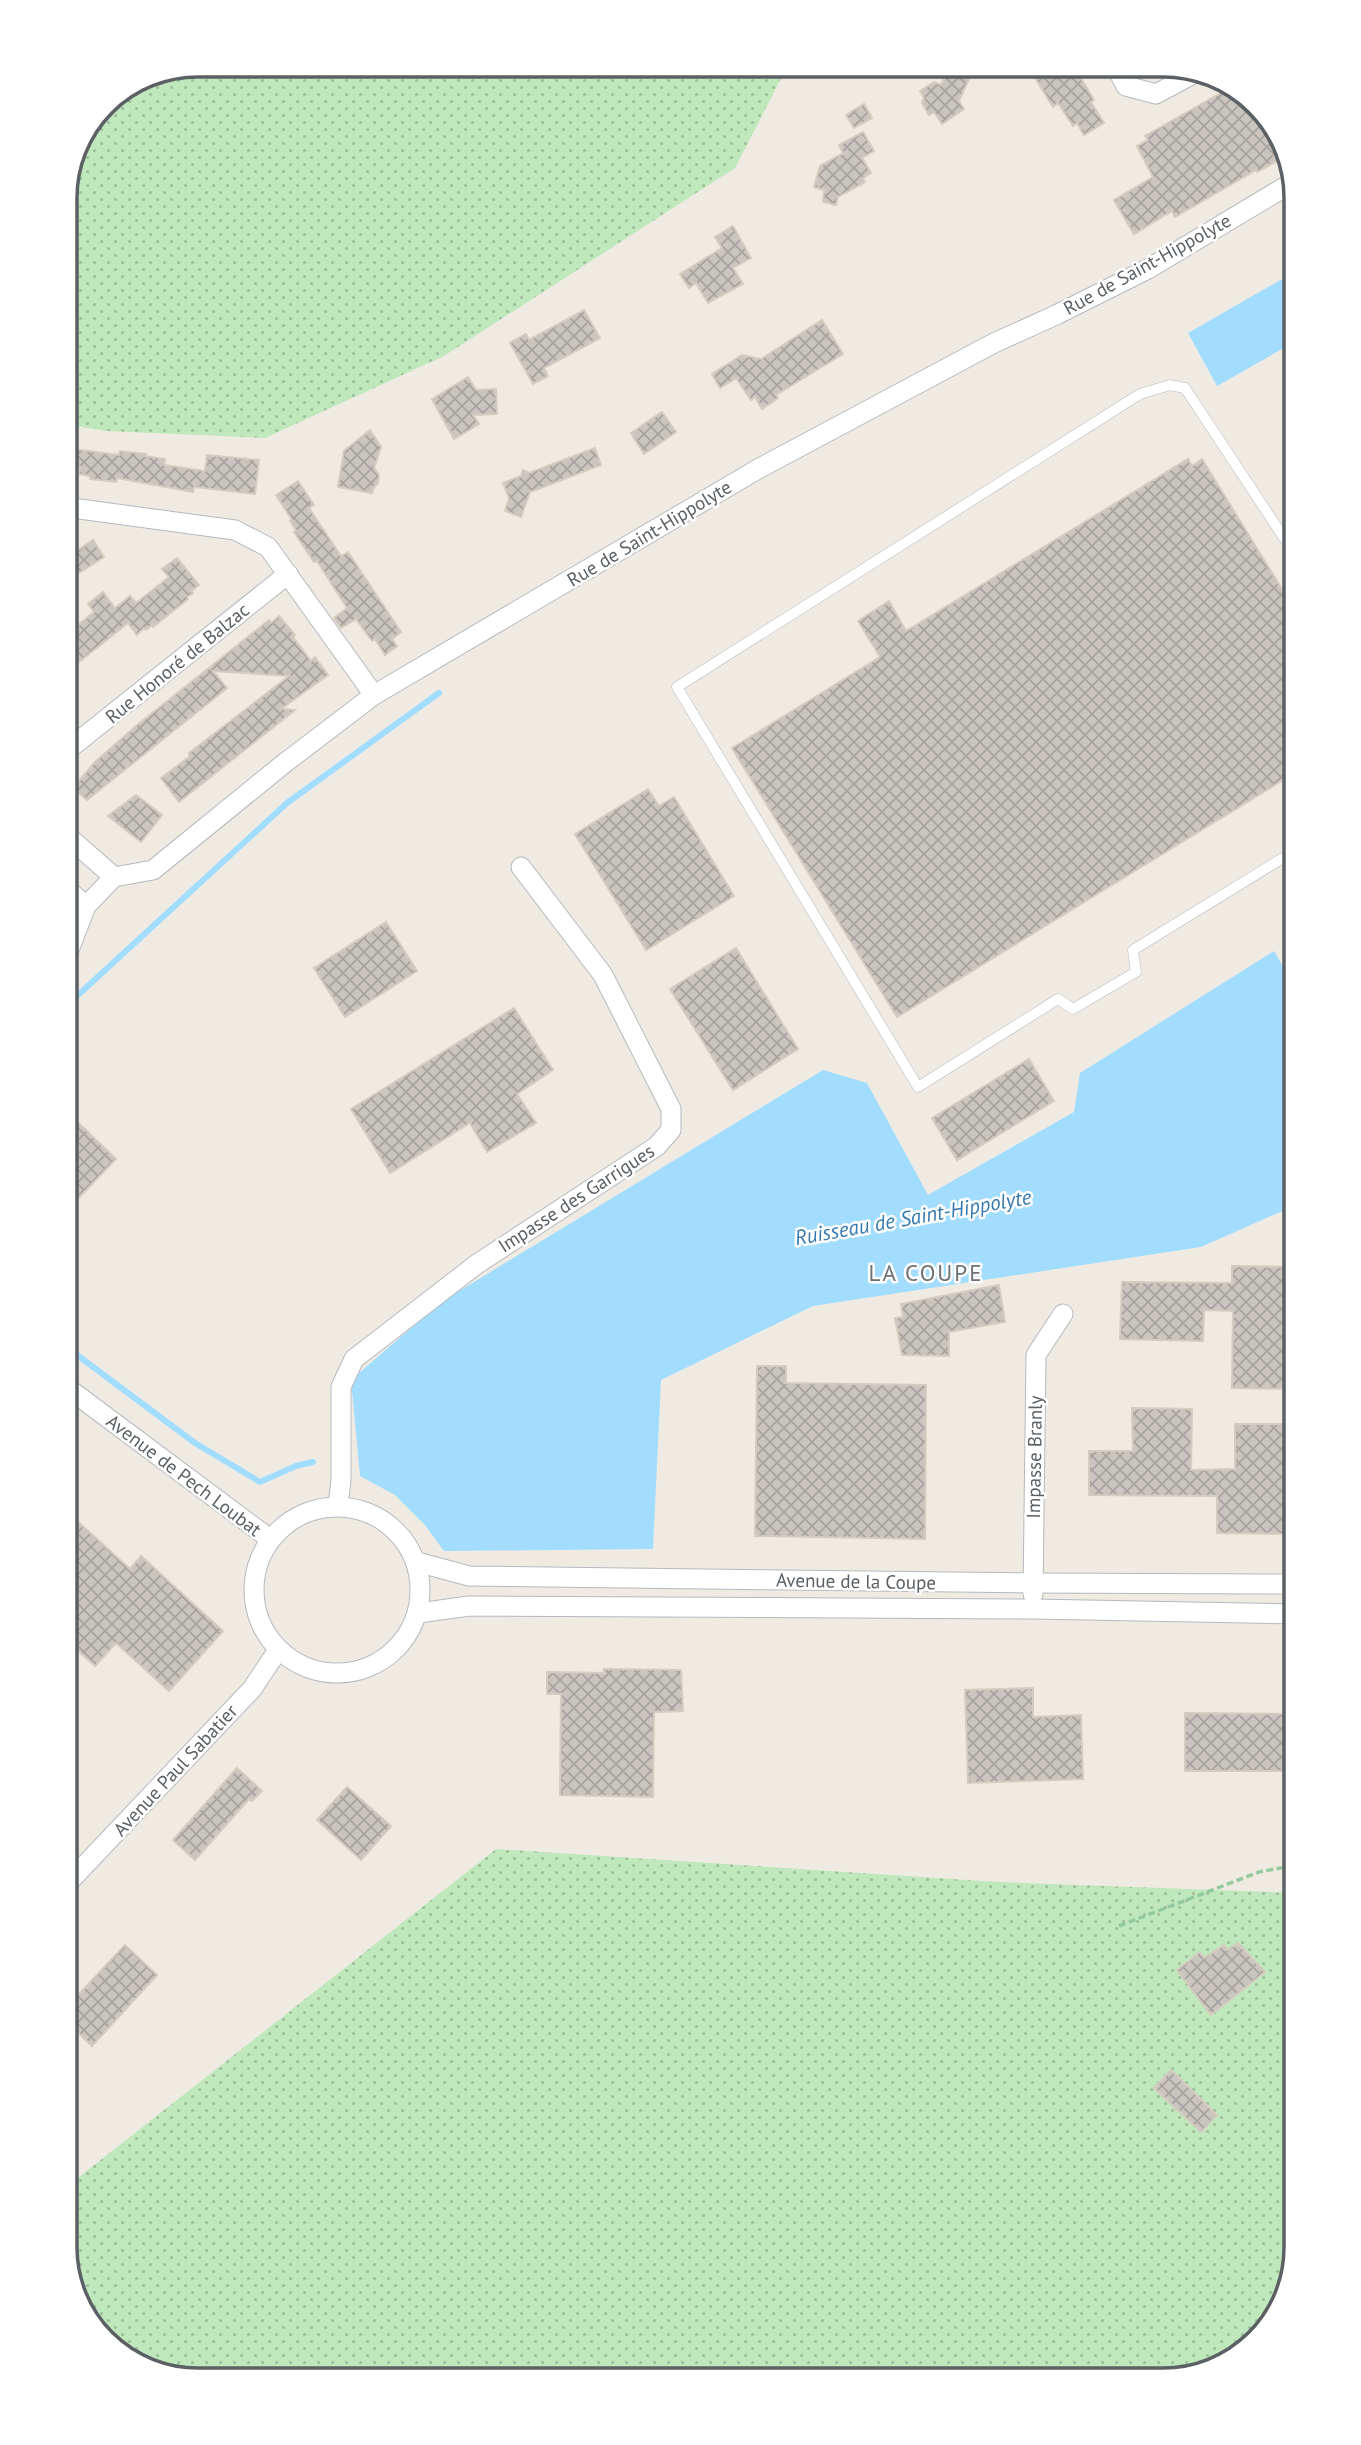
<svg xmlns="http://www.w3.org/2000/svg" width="1361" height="2445" viewBox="0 0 1361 2445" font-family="'PT Sans',sans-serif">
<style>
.grass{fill:url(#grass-dots)}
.water{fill:#a2ddff}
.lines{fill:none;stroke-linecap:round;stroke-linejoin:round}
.stream{stroke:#a2ddff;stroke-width:6}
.building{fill:url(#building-cross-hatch);stroke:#d4ccc0;stroke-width:2}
.lane-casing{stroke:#b5b9be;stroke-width:11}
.street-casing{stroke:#b5b9be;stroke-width:21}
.path{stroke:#95caa1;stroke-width:3.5;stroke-dasharray:7 3.5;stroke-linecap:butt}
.lane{stroke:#fff;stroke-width:10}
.street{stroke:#fff;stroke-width:19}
.labels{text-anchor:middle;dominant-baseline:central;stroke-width:5;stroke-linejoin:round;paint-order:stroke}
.street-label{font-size:19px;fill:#5b6064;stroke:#fff}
.water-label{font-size:21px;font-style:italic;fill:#3679af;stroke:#fff}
.quarter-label{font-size:23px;letter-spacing:2px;fill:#6c7276;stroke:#fff}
.rim{fill:none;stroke:#5b6064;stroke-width:3.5}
</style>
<defs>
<pattern id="grass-dots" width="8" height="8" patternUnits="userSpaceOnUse" patternTransform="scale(1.75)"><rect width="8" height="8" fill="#c0e8bd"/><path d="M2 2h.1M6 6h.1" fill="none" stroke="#9fbf9d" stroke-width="1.8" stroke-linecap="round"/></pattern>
<pattern id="building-cross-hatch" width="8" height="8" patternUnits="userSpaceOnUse" patternTransform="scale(1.75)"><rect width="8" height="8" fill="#cac5bf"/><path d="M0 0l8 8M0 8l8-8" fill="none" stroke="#a7a39f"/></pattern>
</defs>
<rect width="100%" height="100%" fill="#efebe2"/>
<g class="grass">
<polygon points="198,65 357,65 379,70 383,65 788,65 735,168 444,356 265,438 105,431 65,424 65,189 104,103 147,75"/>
<polygon points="496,1849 998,1882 1296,1893 1296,2248 1274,2321 1215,2370 1163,2380 189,2380 124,2358 75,2299 65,2247 65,2188"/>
</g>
<g class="water">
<polygon points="1296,271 1296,341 1217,386 1188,333"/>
<polygon points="1274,951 1296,989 1296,1205 1201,1247 813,1306 661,1380 653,1549 444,1551 424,1524 395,1495 360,1476 351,1380 441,1302 823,1070 867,1083 928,1195 1074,1112 1080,1073"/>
</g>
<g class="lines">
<g class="stream">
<polyline points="65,1007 287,803 439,693"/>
<polyline points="65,1346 195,1443 260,1482 296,1466 313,1462"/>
</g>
</g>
<g class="building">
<polygon points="951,65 972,65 971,69 973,70 959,101 964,109 942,124 934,112 929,115 922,103 924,98 920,91 934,82 941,85"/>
<polygon points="1027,65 1073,65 1094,100 1091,102 1104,123 1084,135 1077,123 1073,126 1058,103 1053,107"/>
<polygon points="1233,86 1237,87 1269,126 1283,151 1274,156 1277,161 1257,172 1256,170 1175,217 1172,211 1134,234 1114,200 1153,177 1137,146 1148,140 1145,136"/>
<polygon points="864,104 872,118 854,128 846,115"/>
<polygon points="863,132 874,151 862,158 871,173 863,178 865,182 838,197 836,205 823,202 824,190 814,187 820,166 843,153 839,145"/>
<polygon points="733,226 751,258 733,268 743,284 708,303 696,283 689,288 680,274 722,248 715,237"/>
<polygon points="584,310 600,338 544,368 548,376 533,384 510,343 526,334 529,340"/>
<polygon points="822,320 843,354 776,395 778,398 762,409 755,397 751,400 736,378 720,388 712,374 742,355 761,359"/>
<polygon points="468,377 476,390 496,389 497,414 473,415 479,424 454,439 432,399"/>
<polygon points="662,412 676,432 644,454 631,433"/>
<polygon points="370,430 381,447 374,468 379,475 378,483 374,487 372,493 338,487 344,451"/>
<polygon points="65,448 119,455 120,451 146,454 145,456 165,459 164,465 205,471 207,455 259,460 255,494 194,487 193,492 117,478 116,482 90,479 90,476 79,474 80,467 65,465"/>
<polygon points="595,448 601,465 530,492 521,517 505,511 509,498 503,483 521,476 523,470 529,473"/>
<polygon points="1188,459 1192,466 1202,459 1296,612 1296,772 897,1017 732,748 880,657 858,621 889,601 906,631"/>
<polygon points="298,481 314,505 309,508 341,556 348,552 401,632 392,639 397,646 385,655 375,639 372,641 356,619 341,628 334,618 347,608 317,561 314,562 294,532 296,530 290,521 292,520 276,495"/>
<polygon points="65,536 75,552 93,540 104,557 65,582"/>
<polygon points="177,558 199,585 191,591 193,593 187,597 188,599 153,627 152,625 146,630 144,628 137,635 128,623 79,662 77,660 71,665 65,657 65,636 94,612 88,604 103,592 115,608 130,596 136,603 169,577 162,569"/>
<polygon points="279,616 295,635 293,637 311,661 315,657 328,675 281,709 295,710 179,802 161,778 189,757 189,753 289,676 213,671 227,688 87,800 73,788 95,762 136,726 269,620 271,623"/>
<polygon points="648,789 659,806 674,797 734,896 646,950 575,834"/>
<polygon points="136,795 162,815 141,842 108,816"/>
<polygon points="386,922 417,971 345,1017 314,968"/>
<polygon points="736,948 798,1049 733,1090 670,989"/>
<polygon points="514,1008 553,1070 517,1094 536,1123 487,1152 470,1123 390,1173 351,1109"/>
<polygon points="1029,1059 1054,1101 957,1160 932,1118"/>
<polygon points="65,1110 116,1159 65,1212"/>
<polygon points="1232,1266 1296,1267 1296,1389 1232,1388 1233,1311 1204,1310 1203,1341 1120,1339 1122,1282 1232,1283"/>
<polygon points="999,1285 1005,1322 949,1332 949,1356 902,1355 895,1318 903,1317 901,1304"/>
<polygon points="757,1366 786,1366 786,1383 926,1385 925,1539 755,1536"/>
<polygon points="1132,1408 1192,1409 1191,1470 1235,1469 1235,1424 1296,1424 1296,1534 1217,1533 1217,1496 1089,1495 1089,1451 1133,1451"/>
<polygon points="65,1510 130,1569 141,1556 223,1631 169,1691 116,1643 95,1666 65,1639"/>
<polygon points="604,1669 681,1670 683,1711 654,1712 653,1797 560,1795 561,1694 547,1694 547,1672 604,1673"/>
<polygon points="1033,1688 1033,1717 1081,1715 1083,1779 968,1783 965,1690"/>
<polygon points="1185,1713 1296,1714 1296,1771 1185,1771"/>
<polygon points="237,1768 262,1791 252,1801 249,1799 195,1860 173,1840"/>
<polygon points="347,1787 391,1826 361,1860 317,1820"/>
<polygon points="1238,1943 1265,1972 1211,2015 1177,1970 1200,1952 1204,1958 1224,1945 1227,1950"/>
<polygon points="125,1945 157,1975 92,2046 65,2020 65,2009"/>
<polygon points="1171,2070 1217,2115 1201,2132 1154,2088"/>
</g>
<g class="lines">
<g class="lane-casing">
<polyline id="lane" points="1296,850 1133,950 1136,972 1073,1009 1058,999 918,1087 677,687 1140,394 1170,385 1185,388 1296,556"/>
</g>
<g class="street-casing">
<g id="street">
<polyline points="1115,65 1126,86 1156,94 1195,73"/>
<polyline points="65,507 235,530 268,547 374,695"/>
<polyline points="65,752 288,574"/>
<polyline points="65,834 114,877"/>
<polyline points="65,887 86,906"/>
<polyline points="65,955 69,950 86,906 114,877 153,870 286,762 374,695 758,469 994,343 1056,315 1148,269 1293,182"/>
<polyline points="65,1386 270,1539"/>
<polyline points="338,1506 341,1480 341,1387 354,1359 477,1264 657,1146 671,1130 671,1109 603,975 521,867"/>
<circle cx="337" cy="1590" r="83"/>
<polyline points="417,1562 469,1576 1032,1583 1296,1584"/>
<polyline points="1033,1594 1036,1355 1063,1314"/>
<polyline points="419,1613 469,1606 1033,1609 1296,1614"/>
<polyline points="65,1886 252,1689 278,1650"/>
</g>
</g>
<polyline class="path" points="1119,1926 1259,1872 1296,1865"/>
<use href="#lane" class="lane"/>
<use href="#street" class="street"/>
</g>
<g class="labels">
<g class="street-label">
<text transform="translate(1147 264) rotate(-29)">Rue de Saint-Hippolyte</text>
<text transform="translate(649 533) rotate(-31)">Rue de Saint-Hippolyte</text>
<text transform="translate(177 663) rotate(-39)">Rue Honoré de Balzac</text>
<text transform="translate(576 1198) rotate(-33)">Impasse des Garrigues</text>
<text transform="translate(1034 1457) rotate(-89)">Impasse Branly</text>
<text transform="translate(184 1475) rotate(37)">Avenue de Pech Loubat</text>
<text transform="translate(856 1581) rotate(1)">Avenue de la Coupe</text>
<text transform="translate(175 1770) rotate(-47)">Avenue Paul Sabatier</text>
</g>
<g class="water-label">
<text transform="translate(913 1217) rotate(-10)">Ruisseau de Saint-Hippolyte</text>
</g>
<g class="quarter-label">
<text x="926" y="1272">LA COUPE</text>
</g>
</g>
<path d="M0 0H1361V2445H0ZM198 77H1163A121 121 0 0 1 1284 198V2247A121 121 0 0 1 1163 2368H198A121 121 0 0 1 77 2247V198A121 121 0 0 1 198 77Z" fill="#fff" fill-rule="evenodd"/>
<path class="rim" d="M198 77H1163A121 121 0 0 1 1284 198V2247A121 121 0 0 1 1163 2368H198A121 121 0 0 1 77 2247V198A121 121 0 0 1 198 77Z"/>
</svg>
